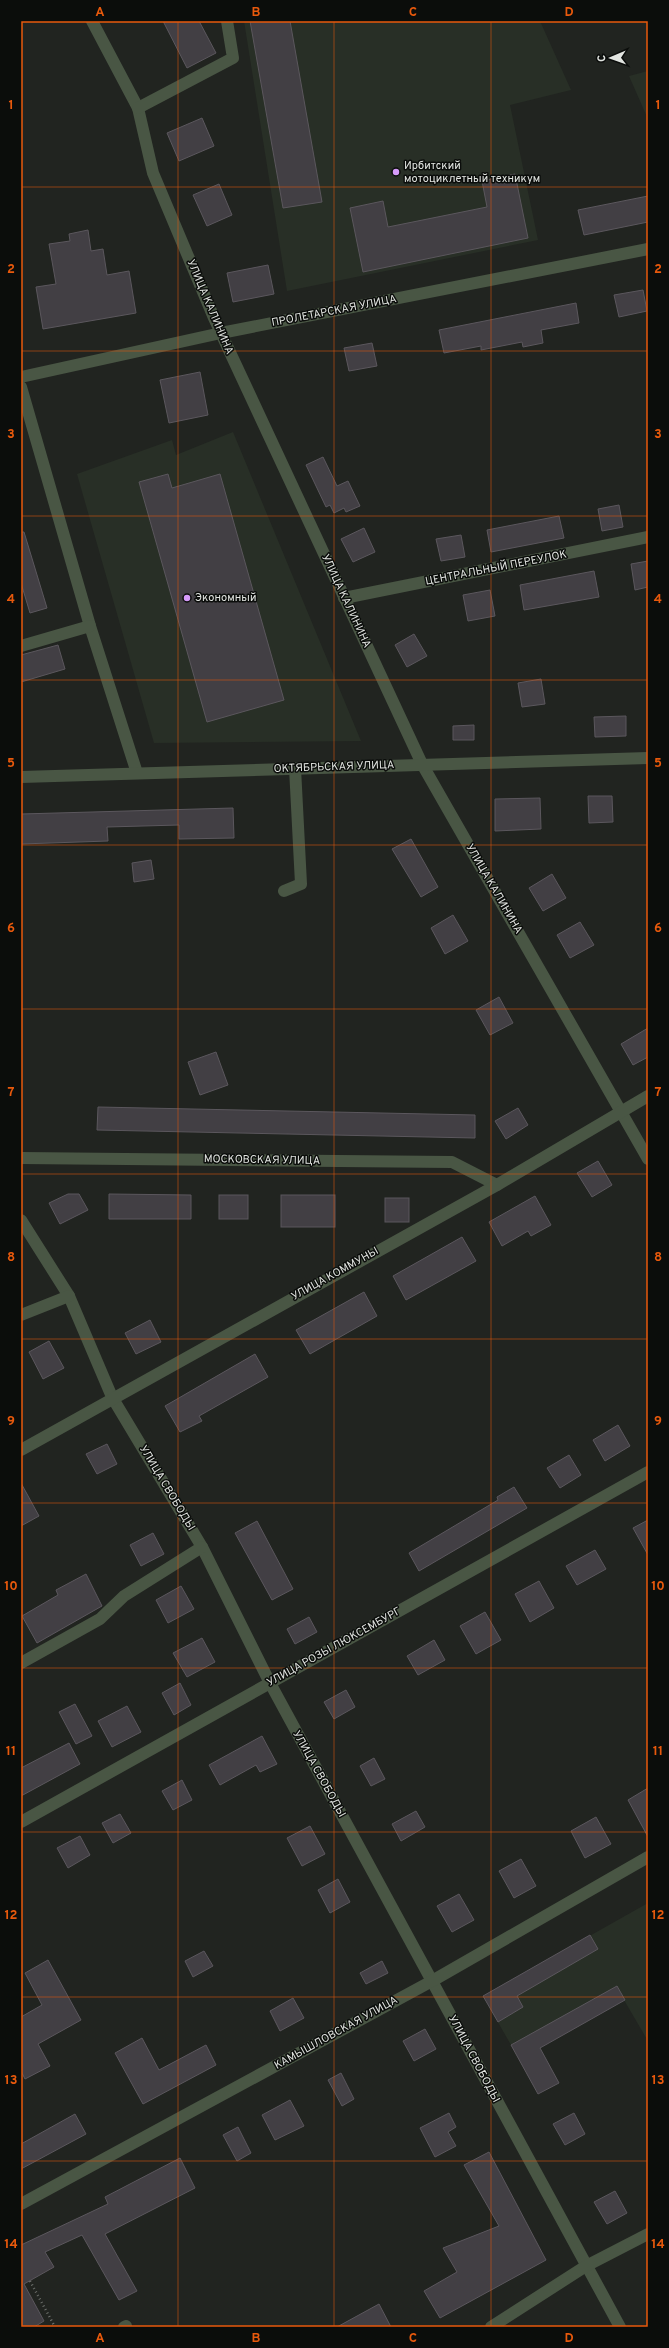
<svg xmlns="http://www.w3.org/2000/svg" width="669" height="2348" viewBox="0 0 669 2348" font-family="Overpass,sans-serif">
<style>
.built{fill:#282f26}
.building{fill:#423f44;stroke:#5b575d}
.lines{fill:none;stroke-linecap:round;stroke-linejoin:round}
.path{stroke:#70736f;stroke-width:2.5;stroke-dasharray:1 3;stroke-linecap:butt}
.minor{stroke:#495644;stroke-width:12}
.grid{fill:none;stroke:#e8590c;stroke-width:1;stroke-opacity:0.55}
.poi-dot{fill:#d69bfa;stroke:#0b0d0b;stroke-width:1.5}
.labels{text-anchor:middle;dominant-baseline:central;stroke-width:3;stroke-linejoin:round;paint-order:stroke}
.poi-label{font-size:11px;fill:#e2e5e1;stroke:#0b0d0b;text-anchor:start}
.street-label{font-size:11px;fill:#e2e5e1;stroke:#0b0d0b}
.neatline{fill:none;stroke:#e8590c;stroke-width:1.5}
.grid-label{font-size:13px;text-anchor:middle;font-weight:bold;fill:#e8590c}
</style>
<rect width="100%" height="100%" fill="#212420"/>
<g class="built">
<polygon points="244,21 540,21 571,90 510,105 538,240 287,291"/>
<polygon points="648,71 648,119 629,76"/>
<polygon points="233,432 361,741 154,743 77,474 172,440 176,455"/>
<polygon points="648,1903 648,2041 624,2000 519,2059 483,1996"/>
</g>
<g class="building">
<polygon points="163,21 199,21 216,53 187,68"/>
<polygon points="250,21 290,21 322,202 283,208"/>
<polygon points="202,118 214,146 179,161 167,133"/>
<polygon points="515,174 528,238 363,272 350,208 383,201 388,227 487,207 482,181"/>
<polygon points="219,184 232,215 207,226 193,195"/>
<polygon points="648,196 648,222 584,235 578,210"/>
<polygon points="88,230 91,251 103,249 107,275 129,271 136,313 43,329 36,287 56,284 49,244 70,241 69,234"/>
<polygon points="268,265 274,294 233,302 227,273"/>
<polygon points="643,290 647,311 619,317 614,295"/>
<polygon points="576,303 579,323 541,330 543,343 523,347 522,342 481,350 481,346 444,353 439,330"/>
<polygon points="372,343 377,366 349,371 344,348"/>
<polygon points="200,372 208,415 169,423 160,380"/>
<polygon points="323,457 337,486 348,481 360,506 346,512 344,508 334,513 330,505 326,507 306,465"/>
<polygon points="168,474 172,488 220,474 284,700 207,722 139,482"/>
<polygon points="619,505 623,527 602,531 598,509"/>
<polygon points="559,516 564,538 491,552 487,530"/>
<polygon points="364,528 375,552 353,562 341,539"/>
<polygon points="21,532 24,532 47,608 30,613 21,583"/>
<polygon points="461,535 465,557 441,561 436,539"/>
<polygon points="648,561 648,587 635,590 631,564"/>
<polygon points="594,571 599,597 524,610 520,585"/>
<polygon points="490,590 495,616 468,621 463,595"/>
<polygon points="414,634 427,656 407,667 395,645"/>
<polygon points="58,645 65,669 21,682 21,655"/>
<polygon points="541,679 545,704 522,707 518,683"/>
<polygon points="626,716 626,736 595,737 594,717"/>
<polygon points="474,725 474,740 453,740 453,726"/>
<polygon points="588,796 612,796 613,822 589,823"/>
<polygon points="540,798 541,829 495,831 495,799"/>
<polygon points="233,808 234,838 179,839 179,825 107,827 108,841 21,844 21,814"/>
<polygon points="411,839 438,887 421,897 392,849"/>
<polygon points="151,860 154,879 134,882 132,863"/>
<polygon points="552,874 566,898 543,911 529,888"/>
<polygon points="453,915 468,941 445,954 431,928"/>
<polygon points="580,922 594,945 570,958 557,935"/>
<polygon points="499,997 513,1023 490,1035 476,1010"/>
<polygon points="648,1028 648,1057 633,1065 621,1044"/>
<polygon points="216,1052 228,1085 200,1095 188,1062"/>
<polygon points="98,1107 475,1115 475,1138 97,1130"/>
<polygon points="518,1108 528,1125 506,1139 495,1121"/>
<polygon points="598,1161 612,1185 592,1197 577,1173"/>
<polygon points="68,1194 79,1194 88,1210 60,1224 49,1203"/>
<polygon points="109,1194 191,1195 191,1219 109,1219"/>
<rect x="219" y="1195" width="29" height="24"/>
<rect x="281" y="1195" width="54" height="32"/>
<polygon points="535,1196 551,1225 531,1236 528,1231 502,1246 489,1222"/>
<rect x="385" y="1198" width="24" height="24"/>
<polygon points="462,1237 476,1261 406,1300 393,1276"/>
<polygon points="364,1292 377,1316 310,1354 296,1330"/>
<polygon points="150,1320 161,1342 136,1354 125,1333"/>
<polygon points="49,1341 64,1368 43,1379 29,1352"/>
<polygon points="255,1354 268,1377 199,1416 202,1421 180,1432 165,1406"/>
<polygon points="618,1425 630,1446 605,1461 593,1440"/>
<polygon points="107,1444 117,1464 97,1474 86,1454"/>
<polygon points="569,1455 581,1475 560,1488 547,1468"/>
<polygon points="21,1483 39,1516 21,1526"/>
<polygon points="514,1487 527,1508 419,1571 409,1553 498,1500 497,1497"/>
<polygon points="648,1520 648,1555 633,1528"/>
<polygon points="257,1521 293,1589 272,1600 235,1533"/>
<polygon points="153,1533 164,1554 141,1566 130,1545"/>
<polygon points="595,1550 606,1569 577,1585 566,1566"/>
<polygon points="86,1574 102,1606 37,1643 22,1616 58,1595 56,1590"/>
<polygon points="539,1581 554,1608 530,1622 515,1594"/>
<polygon points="181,1586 194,1609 168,1623 156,1600"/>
<polygon points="485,1612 501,1640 476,1654 460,1626"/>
<polygon points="309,1617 317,1632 295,1644 287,1629"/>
<polygon points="202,1638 215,1662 187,1677 173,1653"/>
<polygon points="434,1640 445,1660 418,1675 407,1656"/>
<polygon points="180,1683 191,1705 174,1715 162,1693"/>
<polygon points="346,1690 355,1707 334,1719 324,1702"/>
<polygon points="75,1704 92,1736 76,1744 59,1712"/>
<polygon points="127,1706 141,1732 112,1747 98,1721"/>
<polygon points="262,1736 277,1764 260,1772 256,1765 220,1785 209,1765"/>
<polygon points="69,1743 80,1764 21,1796 21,1768"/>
<polygon points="374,1758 385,1779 371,1786 360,1766"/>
<polygon points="182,1780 192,1800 173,1810 162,1791"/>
<polygon points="648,1788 648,1837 628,1800"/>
<polygon points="416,1811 425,1827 401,1841 392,1824"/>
<polygon points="120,1814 131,1833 113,1843 102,1823"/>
<polygon points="596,1817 611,1844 585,1858 571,1831"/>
<polygon points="310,1826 325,1854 302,1866 287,1838"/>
<polygon points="80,1836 90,1855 68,1868 57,1848"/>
<polygon points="521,1859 536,1886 514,1898 499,1871"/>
<polygon points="338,1879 350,1902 330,1913 318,1890"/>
<polygon points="459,1894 474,1920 452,1932 437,1906"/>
<polygon points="590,1935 598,1949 517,1996 523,2007 498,2022 483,1996"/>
<polygon points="204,1951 213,1966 193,1977 185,1961"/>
<polygon points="48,1960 81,2020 38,2044 50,2066 25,2079 21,2071 21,2017 42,2005 25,1973"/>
<polygon points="382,1961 388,1973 366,1984 360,1973"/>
<polygon points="617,1986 625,2000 540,2048 559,2083 538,2094 511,2045"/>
<polygon points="293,1998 304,2018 280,2031 270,2011"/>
<polygon points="425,2029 436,2049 414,2061 403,2041"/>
<polygon points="142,2038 159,2070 206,2045 216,2065 143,2104 115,2053"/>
<polygon points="341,2073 354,2099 342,2106 328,2080"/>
<polygon points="290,2100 304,2126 275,2140 262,2115"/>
<polygon points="449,2113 456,2127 448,2132 456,2146 435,2157 420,2128"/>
<polygon points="574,2113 585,2134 565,2145 553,2124"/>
<polygon points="75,2114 86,2134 21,2169 21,2144"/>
<polygon points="238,2127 251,2153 237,2161 223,2135"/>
<polygon points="489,2152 546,2260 440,2318 424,2291 457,2272 443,2248 499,2226 464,2165"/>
<polygon points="180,2158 195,2188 105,2234 137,2291 119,2300 82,2235 45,2252 54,2267 24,2284 44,2321 34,2327 21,2327 21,2245 108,2204 105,2197"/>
<polygon points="615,2191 627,2213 607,2224 594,2202"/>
<polygon points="379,2304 391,2327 337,2327"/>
</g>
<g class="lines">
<polyline class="path" points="30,2281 55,2327"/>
<g class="minor">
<polyline points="92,21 138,108 153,173 214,318 422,764 648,1159"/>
<polyline points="138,108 233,58 227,21"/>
<polyline points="21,377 221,333 648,249"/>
<polyline points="21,387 90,626 137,773"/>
<polyline points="344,598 648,537"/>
<polyline points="21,646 90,626"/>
<polyline points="21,777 648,758"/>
<polyline points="284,891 301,884 295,768"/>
<polyline points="21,1158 452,1162 497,1185"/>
<polyline points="21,1220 69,1296 112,1397 202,1547 270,1683 620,2327"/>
<polyline points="21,1315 69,1296"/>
<polyline points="21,1450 497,1185 648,1096"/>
<polyline points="21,1663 100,1619 124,1596 202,1547"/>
<polyline points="21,1822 648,1472"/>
<polyline points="21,2204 432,1981 648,1857"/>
<polyline points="124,2327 126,2326"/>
<polyline points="491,2327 586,2266 648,2234"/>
</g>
</g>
<path class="grid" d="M178 21V2327M334 21V2327M491 21V2327M21 187H648M21 351H648M21 516H648M21 680H648M21 845H648M21 1009H648M21 1174H648M21 1339H648M21 1503H648M21 1668H648M21 1832H648M21 1997H648M21 2161H648"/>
<g class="poi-dot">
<circle cx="396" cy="172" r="4"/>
<circle cx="187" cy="598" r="4"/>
</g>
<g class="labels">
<g class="poi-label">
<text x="404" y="166">Ирбитский<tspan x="404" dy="13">мотоциклетный техникум</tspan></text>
<text x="195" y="598">Экономный</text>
</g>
<g class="street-label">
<text transform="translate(210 307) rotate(67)">УЛИЦА КАЛИНИНА</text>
<text transform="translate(334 311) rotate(-11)">ПРОЛЕТАРСКАЯ УЛИЦА</text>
<text transform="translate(496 568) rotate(-11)">ЦЕНТРАЛЬНЫЙ ПЕРЕУЛОК</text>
<text transform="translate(346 601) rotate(65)">УЛИЦА КАЛИНИНА</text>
<text transform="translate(334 767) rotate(-2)">ОКТЯБРЬСКАЯ УЛИЦА</text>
<text transform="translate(494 889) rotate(60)">УЛИЦА КАЛИНИНА</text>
<text transform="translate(262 1160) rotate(1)">МОСКОВСКАЯ УЛИЦА</text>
<text transform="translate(335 1274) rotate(-29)">УЛИЦА КОММУНЫ</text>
<text transform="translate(167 1488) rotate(59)">УЛИЦА СВОБОДЫ</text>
<text transform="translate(334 1647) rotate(-29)">УЛИЦА РОЗЫ ЛЮКСЕМБУРГ</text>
<text transform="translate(319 1774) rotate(61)">УЛИЦА СВОБОДЫ</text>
<text transform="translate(336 2033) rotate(-29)">КАМЫШЛОВСКАЯ УЛИЦА</text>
<text transform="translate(474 2059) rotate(62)">УЛИЦА СВОБОДЫ</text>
</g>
</g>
<rect width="669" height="2348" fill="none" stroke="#0b0d0b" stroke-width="44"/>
<g transform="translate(611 58) rotate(268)" stroke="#0b0d0b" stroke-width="3" paint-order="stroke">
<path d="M0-3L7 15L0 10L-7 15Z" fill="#e2e5e1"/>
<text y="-6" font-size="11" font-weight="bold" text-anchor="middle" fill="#e2e5e1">С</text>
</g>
<rect x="22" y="22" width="625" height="2304" class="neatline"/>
<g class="grid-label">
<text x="100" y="16">A</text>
<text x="256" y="16">B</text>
<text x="413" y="16">C</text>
<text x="569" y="16">D</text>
<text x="11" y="109">1</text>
<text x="658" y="109">1</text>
<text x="11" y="273">2</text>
<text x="658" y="273">2</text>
<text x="11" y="438">3</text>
<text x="658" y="438">3</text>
<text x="11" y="603">4</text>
<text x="658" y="603">4</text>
<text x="11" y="767">5</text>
<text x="658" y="767">5</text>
<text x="11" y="932">6</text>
<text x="658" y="932">6</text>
<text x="11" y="1096">7</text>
<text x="658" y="1096">7</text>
<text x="11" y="1261">8</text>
<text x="658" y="1261">8</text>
<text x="11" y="1425">9</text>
<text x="658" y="1425">9</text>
<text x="11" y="1590">10</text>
<text x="658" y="1590">10</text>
<text x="11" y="1755">11</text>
<text x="658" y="1755">11</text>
<text x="11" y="1919">12</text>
<text x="658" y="1919">12</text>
<text x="11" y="2084">13</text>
<text x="658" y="2084">13</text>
<text x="11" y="2248">14</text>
<text x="658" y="2248">14</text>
<text x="100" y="2342">A</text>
<text x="256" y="2342">B</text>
<text x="413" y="2342">C</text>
<text x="569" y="2342">D</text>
</g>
</svg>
